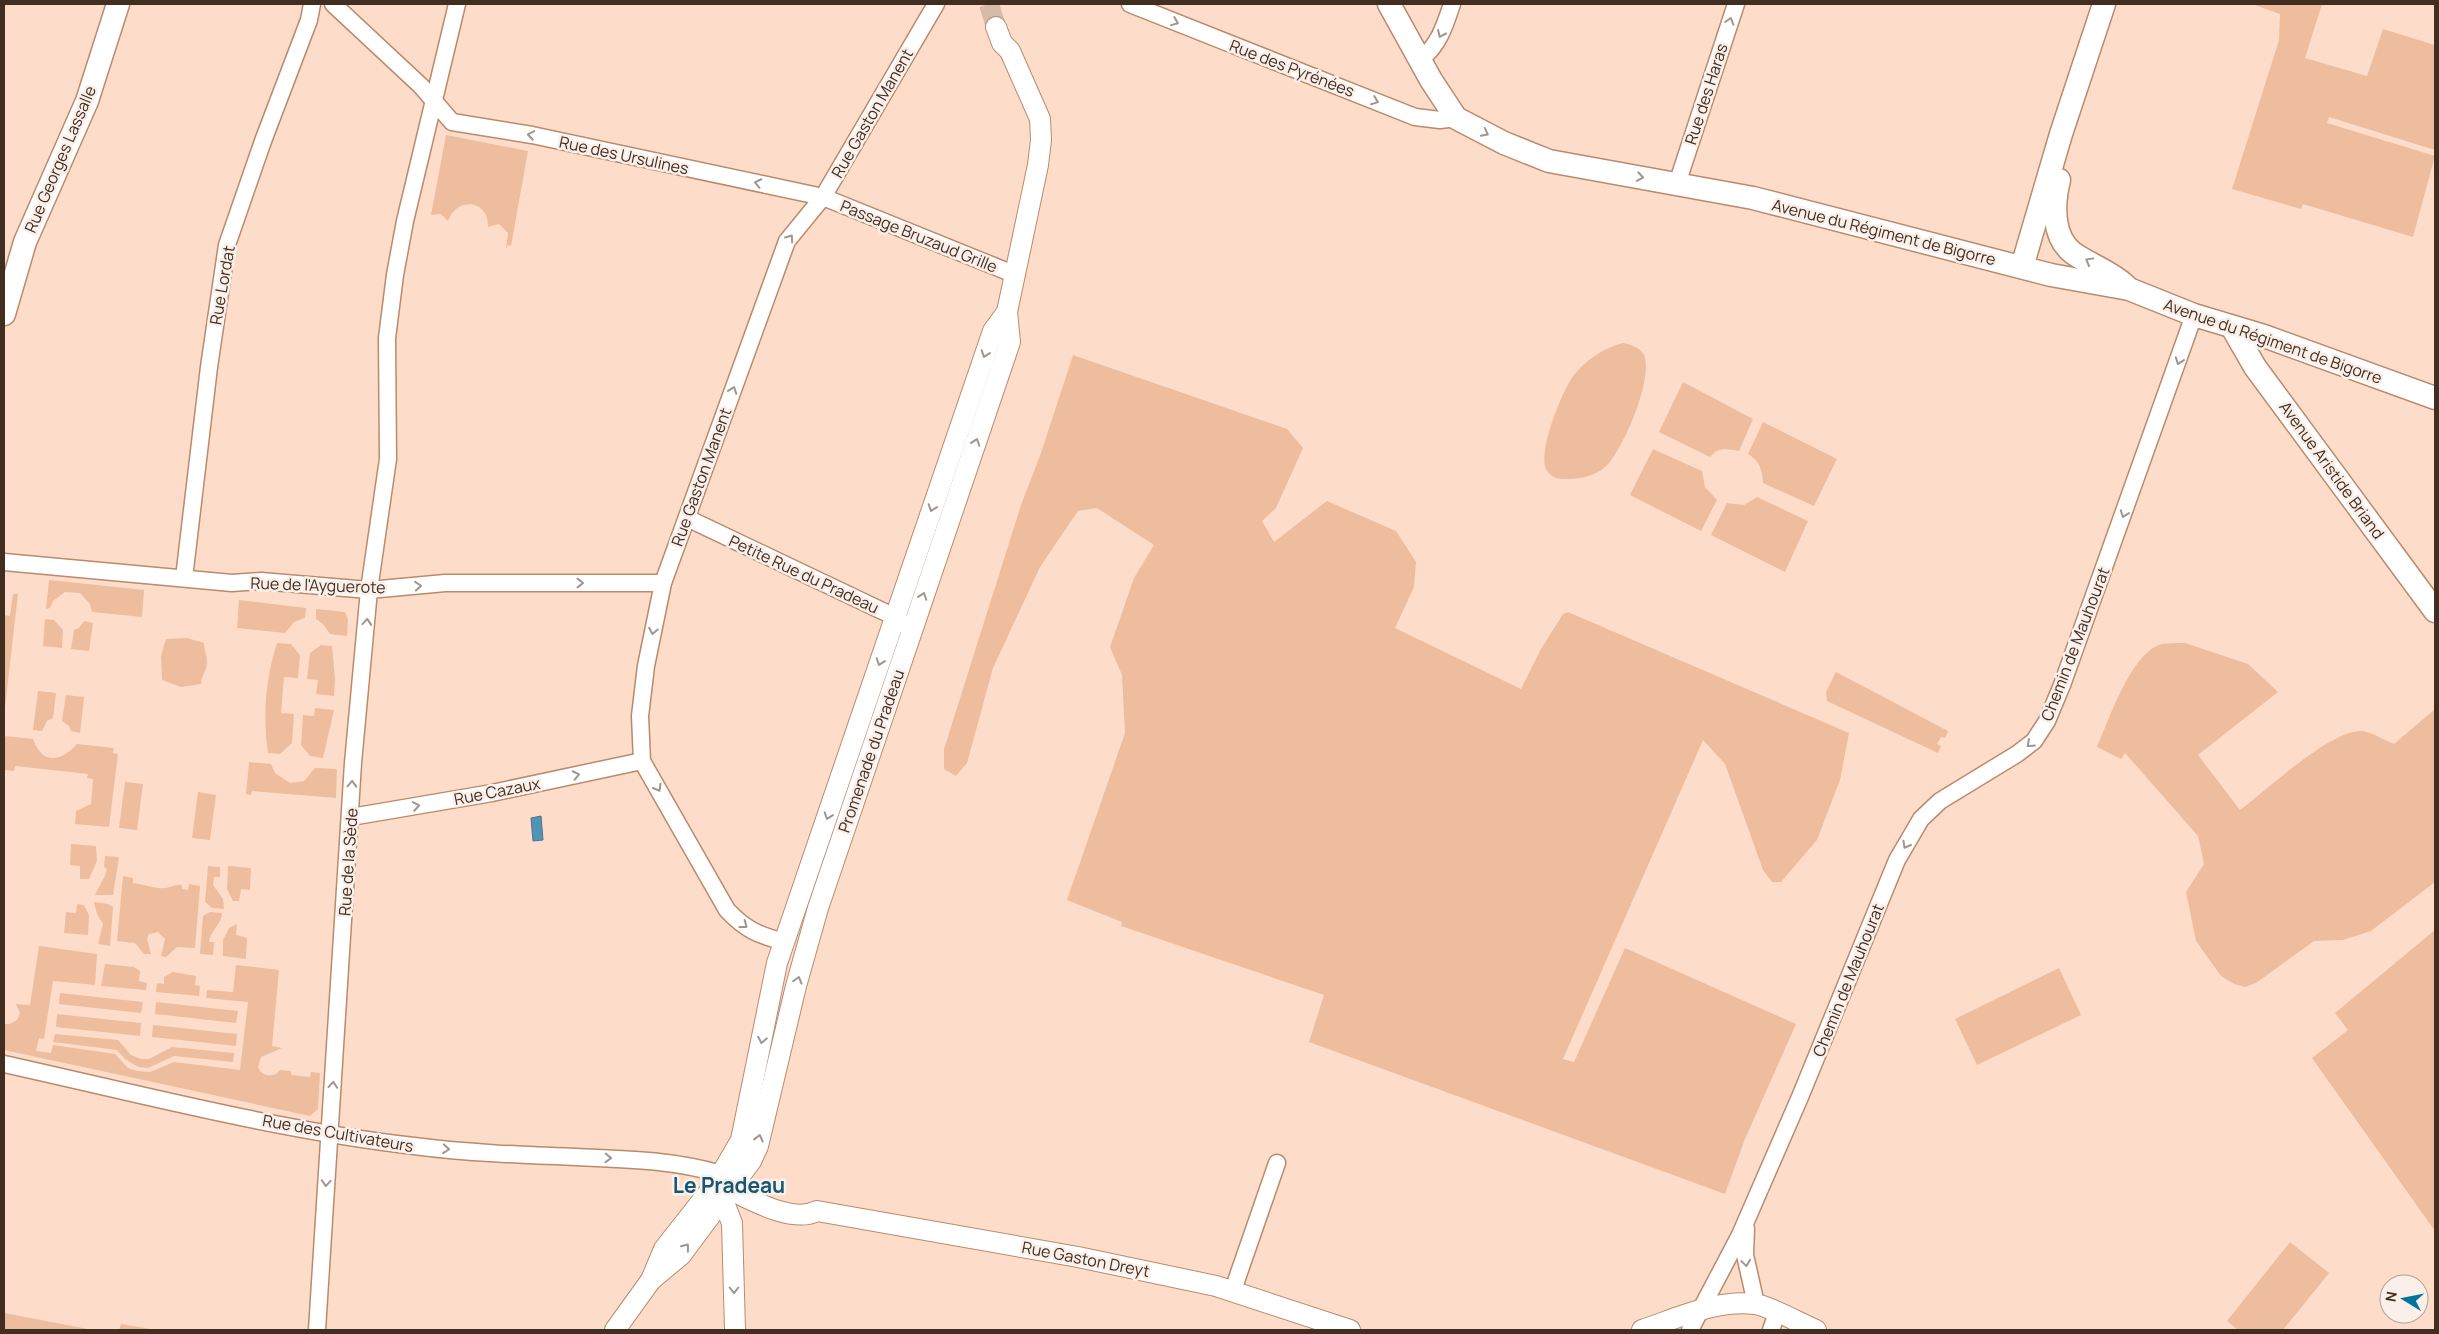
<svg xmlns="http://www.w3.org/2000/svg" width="2439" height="1334" viewBox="0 0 2439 1334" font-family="Manrope,sans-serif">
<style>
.green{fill:#eebd9e}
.water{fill:#5094b7;stroke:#4c758a}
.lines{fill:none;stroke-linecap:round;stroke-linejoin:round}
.tertiary-tunnel{stroke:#d8baa8;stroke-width:20;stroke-dasharray:20 10;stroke-linecap:butt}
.minor-casing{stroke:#ba8a6c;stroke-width:19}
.tertiary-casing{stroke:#ba8a6c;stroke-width:22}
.secondary-casing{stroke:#ba8a6c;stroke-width:25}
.minor{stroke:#fff;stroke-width:16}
.tertiary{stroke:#fff;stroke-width:20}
.secondary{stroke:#fff;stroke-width:22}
.oneway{stroke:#a09690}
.labels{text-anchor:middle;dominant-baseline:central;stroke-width:5;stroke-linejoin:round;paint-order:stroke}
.street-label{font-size:16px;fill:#422e21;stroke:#faefe9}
.district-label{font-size:21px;font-weight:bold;fill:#145774;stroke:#faefe9}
</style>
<rect width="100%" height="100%" fill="#fdddca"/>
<g class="green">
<polygon points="2252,4 2322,4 2305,58 2367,76 2383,29 2435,45 2435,150 2329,117 2327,123 2435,156 2413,237 2303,204 2301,209 2232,189 2279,40 2280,14"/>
<path d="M446 135 528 151 511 246 508 245 506 249 508 233 499 224 488 227C489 200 457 196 448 221L441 214 431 215Z"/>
<path d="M1623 343C1630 344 1638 347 1643 353 1656 374 1622 454 1604 468 1594 476 1580 479 1568 479 1560 479 1553 479 1548 472 1535 456 1562 392 1573 376 1586 360 1603 348 1623 343Z"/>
<polygon points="1073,355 1287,429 1303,448 1276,508 1262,521 1274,542 1327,501 1396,531 1416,562 1414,587 1395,628 1521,689 1541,649 1563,614 1568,612 1849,733 1840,780 1817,840 1781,882 1772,882 1763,870 1725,764 1703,740 1563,1059 1574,1062 1625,948 1796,1024 1745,1139 1725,1194 1309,1042 1324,995 1121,926 1122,922 1067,900 1125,733 1122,675 1110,647 1134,578 1154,545 1097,508 1078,511 1040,567 993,668 967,763 956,776 944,769 944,749 1021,505 1041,453"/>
<path d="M1683 382 1753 419 1739 451C1728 449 1718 447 1710 457L1659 432Z"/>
<path d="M1763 422 1837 459 1814 506 1763 483C1762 470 1760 461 1748 454Z"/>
<polygon points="1653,449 1702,471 1705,487 1717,500 1701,531 1630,495"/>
<polygon points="1757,497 1808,521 1785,572 1711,535 1727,503 1744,505"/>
<polygon points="49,580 144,590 142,617 92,612 90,604 80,593 65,592 53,601 50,608 46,609"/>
<polygon points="13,594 18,594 4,716 4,615 10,616"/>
<polygon points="239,600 306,608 305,618 294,622 285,633 237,628"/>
<polygon points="316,609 345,612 348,619 347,636 330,634 323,624 316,619"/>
<polygon points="45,619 54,620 63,630 62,648 43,646"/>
<polygon points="84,621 93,623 89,651 71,649 74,630 79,628"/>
<path d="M187 638 204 643C204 651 208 657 207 664 206 672 201 676 201 684L181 687 162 680 161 656 166 639Z"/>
<path d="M277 643 291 644 300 655 298 678 284 677 281 713 294 714 292 743 280 754 268 753C263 713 265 682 277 643Z"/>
<path d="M2185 643 2248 664 2278 692 2198 755 2240 810C2266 791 2331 729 2362 731 2372 732 2384 740 2394 744L2435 709V882L2371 931 2343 940 2314 941 2256 983 2245 987 2234 984 2221 976 2196 941 2186 892 2204 864 2198 836 2125 753 2121 759 2097 747C2109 720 2131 652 2162 644 2169 643 2178 643 2185 643Z"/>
<polygon points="321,645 332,646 335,679 334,696 316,694 318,680 307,679 310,653"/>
<polygon points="1836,672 1948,731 1945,738 1941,737 1937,744 1941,746 1938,753 1827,701 1826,692"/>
<polygon points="38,691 56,693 53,718 47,721 42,731 33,730"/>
<polygon points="66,695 84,697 80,733 71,731 69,726 62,721"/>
<polygon points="315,708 334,710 323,758 310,756 301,745 303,715 314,716"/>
<path d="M4 736 33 739C42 765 61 762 77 744L114 748 113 753 118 754 109 827 75 824 76 811 91 804 93 779 87 778 88 774 15 766 14 771 4 770Z"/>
<polygon points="249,762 271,764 275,773 290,783 304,781 315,768 337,769 336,798 252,791 251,795 246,794"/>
<polygon points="125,782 143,784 137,830 119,828"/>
<polygon points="198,792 216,795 210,840 192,838"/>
<polygon points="71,844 96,846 97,861 89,879 80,879 80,866 70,865"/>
<path d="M105 856 119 857 113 895H95C99 885 105 879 107 869L104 867Z"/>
<polygon points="208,866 220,867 220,877 214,877 213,885 223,899 224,909 212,908 205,902"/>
<polygon points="228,866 251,868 250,890 241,889 239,901 233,901 227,889"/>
<path d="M123 876 133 878V883C144 884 154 889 166 888 172 887 176 884 182 885V889L188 890 189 884 200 886 195 948 177 947 166 957 161 956 165 939 158 932 149 934 147 939 151 954H144L135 943 117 941Z"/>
<polygon points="94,902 108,904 113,907 110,946 98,944 103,924 97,914"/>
<polygon points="77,904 84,905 89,915 88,935 64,933 66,912 76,913"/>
<path d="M210 912 222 913C222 924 210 931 209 942H214L213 955 200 954 203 916Z"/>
<polygon points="237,924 236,935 247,938 246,959 223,956 223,940 229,928"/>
<polygon points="2435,930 2435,1231 2312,1058 2348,1030 2335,1013"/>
<path d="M39 946 97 954 95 985 53 981 44 1039 39 1038 36 1051 51 1053 53 1045 115 1054 128 1068 137 1071 150 1072 174 1062 240 1070 248 1002 206 998 207 990 233 992 236 965 279 970 272 1046 282 1048 261 1057 258 1067C261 1075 268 1077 276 1074L280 1070 291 1071V1075L310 1077 311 1072 320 1073 318 1109 310 1116 4 1050V1024H10L17 1020 20 1013 16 1004 30 1005Z"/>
<polygon points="105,964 134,967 140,971 139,981 147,983 146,990 101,986"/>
<polygon points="2059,968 2081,1015 1977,1065 1955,1019"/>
<polygon points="173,972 196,976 195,985 200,986 199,996 156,992 157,983 164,984 164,977"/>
<polygon points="60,993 143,1002 141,1013 59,1004"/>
<polygon points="156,1002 238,1011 236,1023 155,1014"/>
<polygon points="57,1014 141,1023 140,1036 56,1027"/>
<polygon points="153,1025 237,1034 236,1046 152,1037"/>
<polygon points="55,1034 118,1040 131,1055 141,1059 149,1059 172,1047 234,1053 233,1062 174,1056 148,1068 138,1067 125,1059 117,1050 53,1042"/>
<polygon points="2290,1242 2329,1273 2283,1330 2238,1330 2227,1321"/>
<polygon points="4,1313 93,1330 4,1330"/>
<polygon points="121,1324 156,1330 119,1330"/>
</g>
<polygon class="water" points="541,816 543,840 533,841 531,818"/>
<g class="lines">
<polyline class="tertiary-tunnel" points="989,4 996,27"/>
<g class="minor-casing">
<g id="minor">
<polyline points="333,4 421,86 452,122 532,135 823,197 1016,275"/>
<polyline points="1130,4 1415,117 1440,120 1456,118"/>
<path d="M1421 59C1439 45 1445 25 1452 4"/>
<polyline points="1677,184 1736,4"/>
<polyline points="687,518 895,617 905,625"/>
<polyline points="4,562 232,583 261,581 369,590 445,583 663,583"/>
<polyline points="184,578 209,367 227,245 263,141 309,20 312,4"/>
<polyline points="351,817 492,793 642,761"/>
<path d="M785 942C758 935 746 930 727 910L642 761 640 716 646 666 663 583 787 241 823 197 936 4"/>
<path d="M4 1064C140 1094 276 1130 414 1146 468 1153 522 1155 576 1157 625 1159 674 1160 721 1174"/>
<polyline points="1746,1228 1745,1255 1756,1304"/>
<polyline points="1233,1290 1277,1163"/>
<polyline points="317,1330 353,763 369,590 388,459 387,338 395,275 405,221 457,4"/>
<polyline points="1690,1330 1740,1235 1800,1097 1897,860 1921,819 1940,801 2017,754 2034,741 2047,721 2062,685 2194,315"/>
<polyline points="1771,1330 1777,1313"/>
</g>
</g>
<g class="tertiary-casing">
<g id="tertiary">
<path d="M718 1184C743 1195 790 1225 817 1211L1078 1257 1216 1286 1350 1330"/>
<polyline points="719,1190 732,1223 735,1330"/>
<polyline points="651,1280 681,1255 751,1161 758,1146 796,986 818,908 1010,342 1007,312 1038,165 1041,140 1040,119 1010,51 1002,43 996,27"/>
<polyline points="615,1330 651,1280 664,1249 716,1183 741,1140 777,963 993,331 1007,312"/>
<path d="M1642 1330C1678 1318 1717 1299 1755 1304 1770 1306 1801 1324 1816 1330"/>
</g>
</g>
<g class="secondary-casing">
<g id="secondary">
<polyline points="1389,4 1431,80 1456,118 1504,143 1549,161 1753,198 2051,275 2129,289 2194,315 2264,336 2435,398"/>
<path d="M2059 180C2053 204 2052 237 2073 253 2090 265 2110 271 2126 286"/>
<polyline points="2022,267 2061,134 2104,4"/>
<polyline points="4,314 25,242 87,101 118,4"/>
<polyline points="2232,327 2255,367 2435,611"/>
</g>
</g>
<use href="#minor" class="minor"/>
<use href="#tertiary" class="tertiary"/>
<use href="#secondary" class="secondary"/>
</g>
<defs><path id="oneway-chevron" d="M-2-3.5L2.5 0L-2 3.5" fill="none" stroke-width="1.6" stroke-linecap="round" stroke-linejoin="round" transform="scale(1.25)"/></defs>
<g class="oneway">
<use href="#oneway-chevron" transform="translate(1730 21) rotate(-72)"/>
<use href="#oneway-chevron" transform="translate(1175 22) rotate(22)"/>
<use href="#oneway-chevron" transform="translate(1441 34) rotate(114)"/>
<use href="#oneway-chevron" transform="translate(1375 101) rotate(21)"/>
<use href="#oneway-chevron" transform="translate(1485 133) rotate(28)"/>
<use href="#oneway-chevron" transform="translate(531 135) rotate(-170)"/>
<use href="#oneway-chevron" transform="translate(1640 177) rotate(10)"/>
<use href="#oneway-chevron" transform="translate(758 183) rotate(-168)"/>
<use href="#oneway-chevron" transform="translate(790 238) rotate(-55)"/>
<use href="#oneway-chevron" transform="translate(2089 261) rotate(-151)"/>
<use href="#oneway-chevron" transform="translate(985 354) rotate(109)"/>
<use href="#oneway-chevron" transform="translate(2179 361) rotate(110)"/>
<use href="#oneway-chevron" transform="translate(733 390) rotate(-70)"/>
<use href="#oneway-chevron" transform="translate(976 442) rotate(-71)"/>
<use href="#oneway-chevron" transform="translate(932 508) rotate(109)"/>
<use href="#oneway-chevron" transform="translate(2124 514) rotate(110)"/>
<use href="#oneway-chevron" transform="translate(580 583)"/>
<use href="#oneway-chevron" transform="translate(418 586) rotate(-5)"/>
<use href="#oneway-chevron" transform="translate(923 596) rotate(-71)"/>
<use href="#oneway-chevron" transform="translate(367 622) rotate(-85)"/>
<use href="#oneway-chevron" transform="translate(653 631) rotate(101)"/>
<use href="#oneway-chevron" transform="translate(880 662) rotate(109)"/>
<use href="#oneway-chevron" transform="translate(2030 744) rotate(138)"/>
<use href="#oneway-chevron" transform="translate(576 775) rotate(-12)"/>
<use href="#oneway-chevron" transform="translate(352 784) rotate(-88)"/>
<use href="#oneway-chevron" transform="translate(658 788) rotate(60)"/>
<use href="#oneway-chevron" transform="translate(416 806) rotate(-10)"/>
<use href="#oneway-chevron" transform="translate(828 816) rotate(109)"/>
<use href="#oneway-chevron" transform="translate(1906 845) rotate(120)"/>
<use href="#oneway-chevron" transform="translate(744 925) rotate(37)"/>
<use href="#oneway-chevron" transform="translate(798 980) rotate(-74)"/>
<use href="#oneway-chevron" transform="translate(762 1040) rotate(101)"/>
<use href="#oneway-chevron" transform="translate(333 1085) rotate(-86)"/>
<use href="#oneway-chevron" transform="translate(759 1138) rotate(-76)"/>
<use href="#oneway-chevron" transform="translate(446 1149) rotate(5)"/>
<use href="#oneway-chevron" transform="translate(608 1158) rotate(2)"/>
<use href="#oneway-chevron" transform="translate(326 1183) rotate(94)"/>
<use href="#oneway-chevron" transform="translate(686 1247) rotate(-52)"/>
<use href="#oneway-chevron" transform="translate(1746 1263) rotate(82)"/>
<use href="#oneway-chevron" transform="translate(734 1290) rotate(90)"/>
</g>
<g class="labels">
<g class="street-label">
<text transform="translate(1292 68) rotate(21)">Rue des Pyrénées</text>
<text transform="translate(1706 94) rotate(-72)">Rue des Haras</text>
<text transform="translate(872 113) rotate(-60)">Rue Gaston Manent</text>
<text transform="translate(624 155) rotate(12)">Rue des Ursulines</text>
<text transform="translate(60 159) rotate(-67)">Rue Georges Lassalle</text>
<text transform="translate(1884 232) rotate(14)">Avenue du Régiment de Bigorre</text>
<text transform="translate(919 236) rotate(22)">Passage Bruzaud Grille</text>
<text transform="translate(222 285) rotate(-80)">Rue Lordat</text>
<text transform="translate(2273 341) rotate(19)">Avenue du Régiment de Bigorre</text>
<text transform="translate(2332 470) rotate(54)">Avenue Aristide Briand</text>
<text transform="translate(701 477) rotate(-70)">Rue Gaston Manent</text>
<text transform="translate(804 574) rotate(25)">Petite Rue du Pradeau</text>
<text transform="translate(318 585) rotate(2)">Rue de l'Ayguerote</text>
<text transform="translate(2075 644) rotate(-69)">Chemin de Mauhourat</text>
<text transform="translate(871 751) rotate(-71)">Promenade du Pradeau</text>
<text transform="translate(497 791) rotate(-11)">Rue Cazaux</text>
<text transform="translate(348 862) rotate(-86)">Rue de la Sède</text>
<text transform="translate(1848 980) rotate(-68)">Chemin de Mauhourat</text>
<text transform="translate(338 1133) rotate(10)">Rue des Cultivateurs</text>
<text transform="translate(1086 1259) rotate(11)">Rue Gaston Dreyt</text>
</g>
<g class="district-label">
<text x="729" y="1185">Le Pradeau</text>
</g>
</g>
<rect width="2439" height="1334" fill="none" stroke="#422e21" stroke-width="10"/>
<g transform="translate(2404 1299) rotate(280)"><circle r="24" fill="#faefe9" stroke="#b0a299"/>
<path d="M0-4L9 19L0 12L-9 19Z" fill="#02749f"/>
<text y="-8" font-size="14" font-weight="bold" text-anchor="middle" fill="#422e21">N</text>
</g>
</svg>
